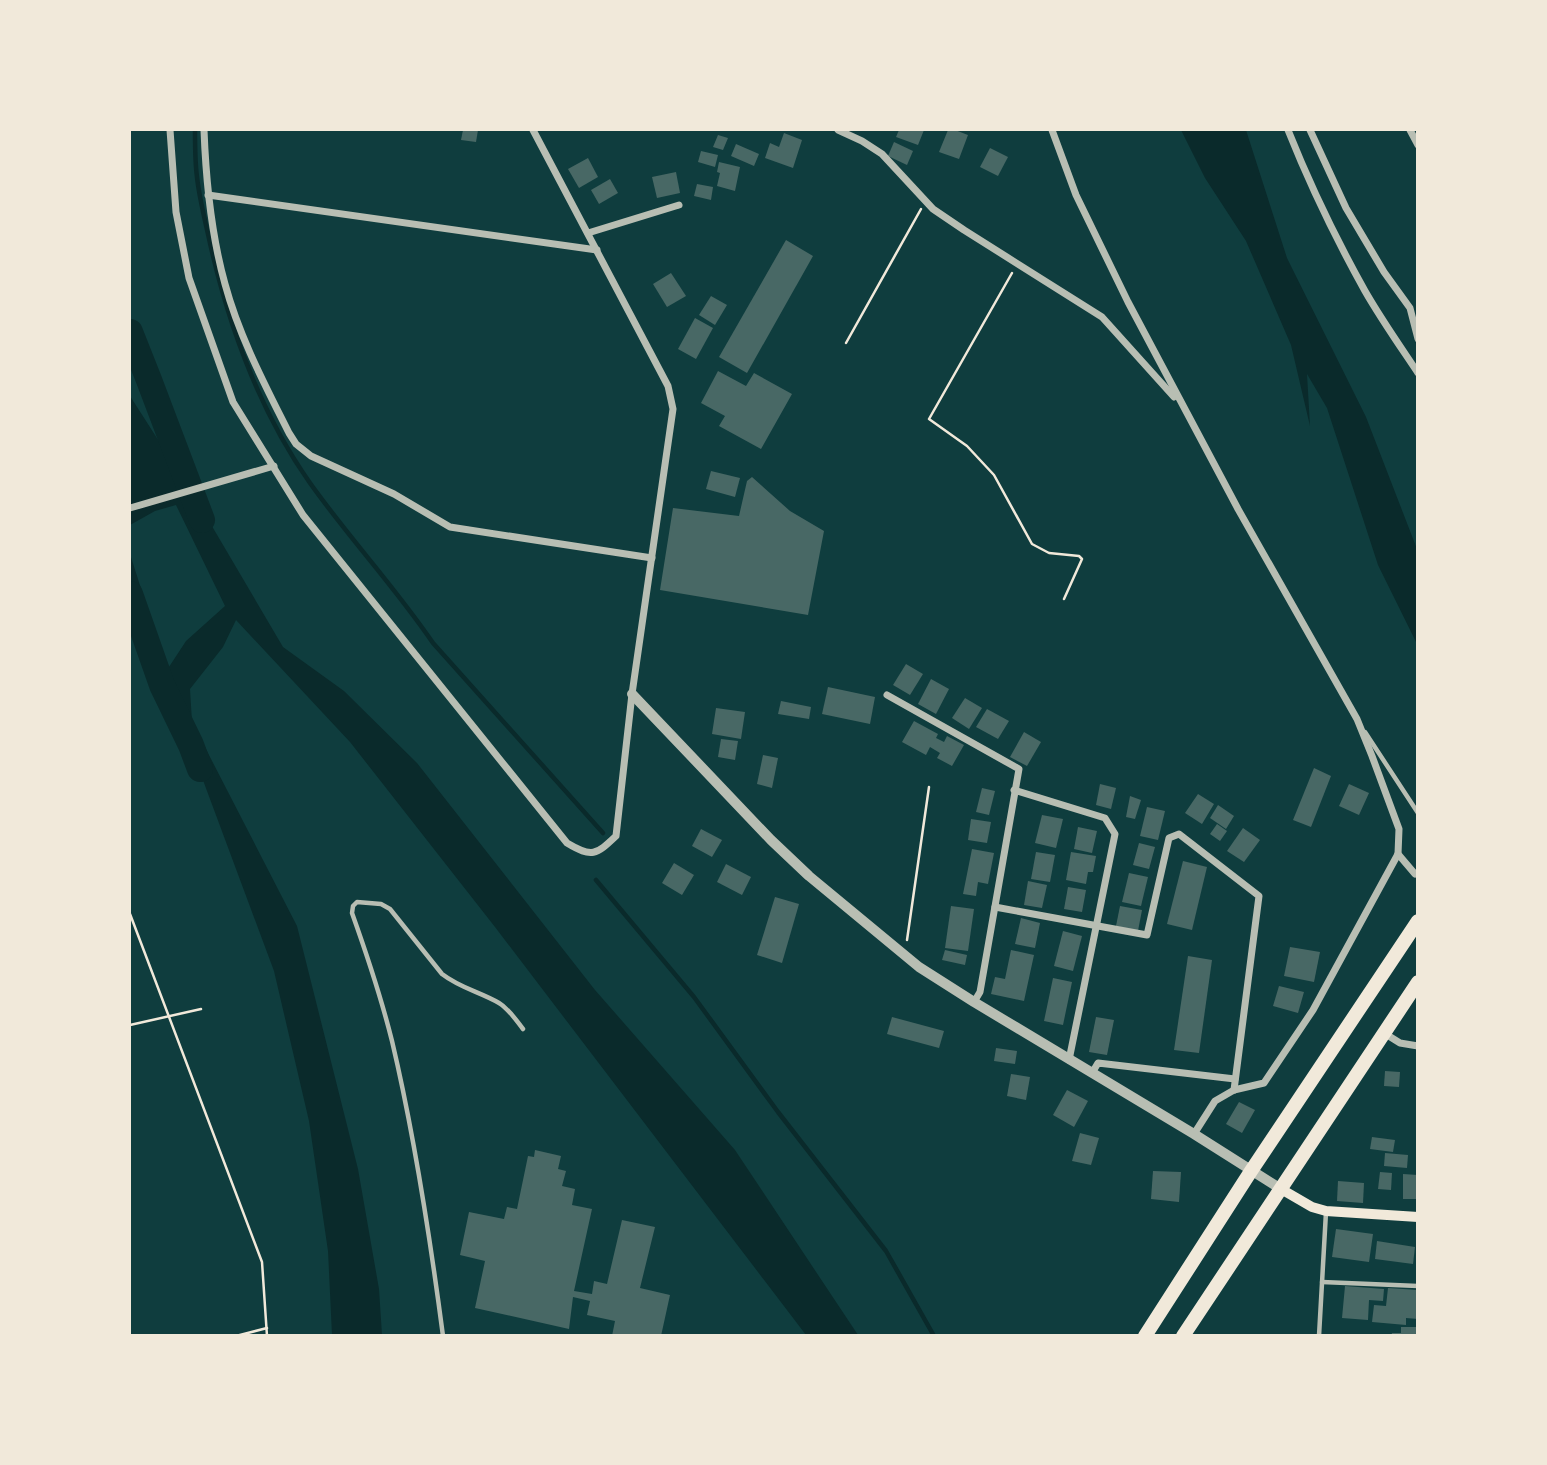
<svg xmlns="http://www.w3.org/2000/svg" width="1547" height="1465" viewBox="0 0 1547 1465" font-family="'Public Sans',sans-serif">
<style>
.water{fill:#0a2a2b}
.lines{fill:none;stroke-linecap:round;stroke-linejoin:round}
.stream{stroke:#0a2a2b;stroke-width:4.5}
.river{stroke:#0a2a2b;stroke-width:26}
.building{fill:#486865}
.path{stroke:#f1e9da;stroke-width:2.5}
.service{stroke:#b8beb3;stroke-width:4.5}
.minor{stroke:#b8beb3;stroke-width:7}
.tertiary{stroke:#b8beb3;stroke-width:10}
.secondary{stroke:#f1e9da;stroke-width:10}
.trunk{stroke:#f1e9da;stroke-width:14}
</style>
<rect width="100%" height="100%" fill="#0f3d3e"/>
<g class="water">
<polygon points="1181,130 1246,130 1287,258 1366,417 1417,549 1417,644 1378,565 1327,408 1307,374 1310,426 1291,345 1246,241 1205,178"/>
<polygon points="130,396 196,499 283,647 344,691 417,763 595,990 735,1150 858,1335 806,1335 495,927 350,742 236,620 223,647 190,689 192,722 297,926 358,1169 379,1289 382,1335 332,1335 328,1251 309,1121 274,971 130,584 130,554 167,670 186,641 225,606 176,505 155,511 130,525"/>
</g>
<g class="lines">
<g class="stream">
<path d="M195 130C195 145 195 162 197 177 199 196 204 216 208 234 227 322 258 409 310 483 349 538 395 587 433 643L603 833"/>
<polyline points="596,880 694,997 778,1112 886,1251 934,1336"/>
</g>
<g class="river">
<polyline points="130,332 149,380 202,520"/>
<polyline points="130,594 162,685 191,745 200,769"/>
</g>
</g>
<g class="building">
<polygon points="463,130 478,130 476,142 461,140"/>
<polygon points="899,130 924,130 918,145 896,137"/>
<polygon points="948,130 955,130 968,135 959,159 939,152"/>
<polygon points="784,133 802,140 793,168 765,158 770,143 779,147"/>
<polygon points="718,135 728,138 723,150 713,147"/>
<polygon points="894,142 913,151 907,165 888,156"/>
<polygon points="736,144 759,154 754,166 731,156"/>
<polygon points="990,148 1008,157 998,176 980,167"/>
<polygon points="701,151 718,155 715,167 698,162"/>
<polygon points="588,158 598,177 579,188 568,169"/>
<polygon points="719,162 740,167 735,191 717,186 720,173 717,172"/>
<polygon points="676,172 680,193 657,198 652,177"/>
<polygon points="610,179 618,193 599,204 591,190"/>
<polygon points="697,184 713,187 711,200 694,196"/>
<polygon points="786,240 813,256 747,373 719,357"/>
<polygon points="671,273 686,296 667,307 653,284"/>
<polygon points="711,296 727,305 715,325 699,315"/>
<polygon points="695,318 713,328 696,359 678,349"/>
<polygon points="718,371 746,386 754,373 792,394 761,449 719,426 725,416 701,403"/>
<polygon points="711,471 740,478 735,497 706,489"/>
<polygon points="752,477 790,511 824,531 808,615 660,590 673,508 739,516 747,481"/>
<polygon points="906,664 923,674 910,695 893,685"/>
<polygon points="931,679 949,689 936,714 918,704"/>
<polygon points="828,687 875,697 870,724 822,714"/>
<polygon points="965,698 982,708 969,729 952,718"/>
<polygon points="781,701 811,707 809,719 778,714"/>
<polygon points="716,708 745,712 741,739 712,734"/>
<polygon points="987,709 1009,721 998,739 976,727"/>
<polygon points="914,721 938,734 936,738 944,742 947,736 964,745 952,766 937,758 940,753 930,747 926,755 902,742"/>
<polygon points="1024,732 1041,742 1027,766 1010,757"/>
<polygon points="721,739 738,741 735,760 718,757"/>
<polygon points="763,755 778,758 772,788 757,784"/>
<polygon points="1314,768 1331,776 1311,827 1293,820"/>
<polygon points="1100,784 1116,788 1111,809 1096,805"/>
<polygon points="1349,784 1369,793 1359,815 1339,806"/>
<polygon points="982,788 995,791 989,815 976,812"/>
<polygon points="1198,794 1214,804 1202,824 1185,813"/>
<polygon points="1130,796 1141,800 1135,819 1126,817"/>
<polygon points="1218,805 1234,816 1226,829 1210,818"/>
<polygon points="1147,807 1165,811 1158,840 1140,836"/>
<polygon points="1042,815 1063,819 1056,848 1035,843"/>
<polygon points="971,819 991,822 987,843 968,840"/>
<polygon points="1217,824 1227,831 1220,841 1210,834"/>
<polygon points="1078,827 1097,831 1092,853 1074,849"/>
<polygon points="1243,828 1260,840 1244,862 1227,851"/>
<polygon points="701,829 722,840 712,857 692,846"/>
<polygon points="1139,843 1155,847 1149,869 1133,865"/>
<polygon points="972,849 994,853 988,884 978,882 976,896 963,894"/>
<polygon points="1036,852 1055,855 1050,882 1031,879"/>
<polygon points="1071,852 1096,856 1093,872 1088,872 1086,884 1066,880"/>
<polygon points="1183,861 1207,867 1192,930 1167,924"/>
<polygon points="674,863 694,875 682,895 662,883"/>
<polygon points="726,864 751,877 742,895 717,882"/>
<polygon points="1129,873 1148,877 1141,906 1122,902"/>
<polygon points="1028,881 1047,885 1042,908 1024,905"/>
<polygon points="1068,887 1086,890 1082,912 1064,909"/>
<polygon points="775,897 799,904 782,963 757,955"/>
<polygon points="951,906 974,909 968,951 945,948"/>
<polygon points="1120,906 1142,910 1138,931 1116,926"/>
<polygon points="1021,918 1040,923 1035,948 1015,944"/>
<polygon points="1063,931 1082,936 1073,971 1054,966"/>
<polygon points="1290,947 1320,952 1314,982 1284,976"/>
<polygon points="945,950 967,955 965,965 942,960"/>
<polygon points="1011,950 1034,955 1024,1001 991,994 995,977 1005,979"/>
<polygon points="1188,956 1212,960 1199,1053 1174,1050"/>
<polygon points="1053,978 1072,982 1063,1025 1044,1021"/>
<polygon points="1279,986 1304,992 1298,1013 1273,1006"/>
<polygon points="892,1017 944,1031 939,1048 887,1034"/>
<polygon points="1096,1017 1114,1020 1107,1055 1089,1052"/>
<polygon points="996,1048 1017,1051 1015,1064 994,1061"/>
<polygon points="1385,1071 1400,1072 1399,1087 1384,1086"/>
<polygon points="1011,1074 1030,1077 1026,1100 1007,1096"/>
<polygon points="1067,1090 1088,1101 1074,1127 1053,1115"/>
<polygon points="1239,1102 1255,1110 1242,1133 1226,1124"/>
<polygon points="1080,1133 1099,1138 1091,1165 1072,1161"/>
<polygon points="1372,1137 1395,1140 1393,1152 1370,1149"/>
<polygon points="535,1150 561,1156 558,1169 566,1171 562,1186 575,1189 572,1205 592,1209 574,1291 592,1294 594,1281 607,1284 622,1220 655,1227 640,1288 670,1295 661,1336 612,1336 615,1321 587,1315 590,1301 573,1297 569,1329 475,1308 485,1261 460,1255 469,1212 504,1219 507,1207 517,1209 528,1156 534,1157"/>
<polygon points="1385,1153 1408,1155 1407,1168 1384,1166"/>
<polygon points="1153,1171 1181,1172 1179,1202 1151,1199"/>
<polygon points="1380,1172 1392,1173 1391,1190 1378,1189"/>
<polygon points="1403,1174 1418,1175 1418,1199 1403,1199"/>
<polygon points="1338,1181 1364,1183 1363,1203 1337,1201"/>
<polygon points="1336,1229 1373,1234 1369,1262 1332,1257"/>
<polygon points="1377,1241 1415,1247 1413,1264 1375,1259"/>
<polygon points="1345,1286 1384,1289 1383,1301 1369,1300 1368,1320 1342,1318"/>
<polygon points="1388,1288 1418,1290 1418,1319 1406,1318 1406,1325 1372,1322 1374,1305 1386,1306"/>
<polygon points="1401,1327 1418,1327 1418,1336 1391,1336 1392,1333 1401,1333"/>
</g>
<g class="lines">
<g class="path">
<polyline points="1012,273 929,419 967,446 994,475 1032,544 1049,553 1079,556 1082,559 1064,599"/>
<polyline points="846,343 921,209"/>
<polyline points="130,914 262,1262 267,1336"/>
<polyline points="907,940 929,787"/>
<polyline points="130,1025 201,1009"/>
<polyline points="236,1336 267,1328"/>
</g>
<g class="service">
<polyline points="1365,732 1418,813"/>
<polyline points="1322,1282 1418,1286"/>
<path d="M443 1336C430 1237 415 1138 392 1041 381 997 367 955 352 913L353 906 357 902 381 904 390 909 442 974C460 988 480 992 499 1003 509 1009 516 1020 523 1029"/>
<polyline points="1319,1336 1326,1212"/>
</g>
<g class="minor">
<path d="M170 130 176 212 189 278 233 402 303 515 567 843C592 858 596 855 616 836L632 694 673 409 668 386 533 130"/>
<path d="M204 130C206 182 211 234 225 284 239 336 265 385 289 433L296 444 311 456 394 494 450 527 652 558"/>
<polyline points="838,130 862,141 882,154 933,209 964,230 1102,317 1174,397"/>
<polyline points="1052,130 1076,195 1128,302 1238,509 1357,719 1372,756 1399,829 1398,854 1313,1010 1264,1083 1234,1090 1215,1101 1194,1134"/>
<path d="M1288 130C1310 185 1336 239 1365 291 1381 319 1400 346 1418 373"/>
<polyline points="1310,130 1346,208 1384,272 1410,308 1418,339"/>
<polyline points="1410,130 1418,145"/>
<polyline points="208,195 597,250"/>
<polyline points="588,233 679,205"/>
<polyline points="130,508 274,466"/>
<polyline points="887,695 1019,769 980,992 974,1002"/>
<polyline points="1014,790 1105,818 1115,834 1069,1060"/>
<polyline points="1398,854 1415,874"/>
<polyline points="995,907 1147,935 1169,838 1179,834 1259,896 1234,1090"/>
<polyline points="1384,1033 1400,1043 1418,1046"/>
<polyline points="1092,1073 1098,1063 1235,1079"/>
</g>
<polyline class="tertiary" points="632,694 771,840 809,876 919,967 974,1002 1194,1134 1281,1189"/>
<polyline class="secondary" points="1281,1189 1312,1207 1326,1211 1418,1217"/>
<g class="trunk">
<polyline points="1145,1336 1251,1171 1418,921"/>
<polyline points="1183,1336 1418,982"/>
</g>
</g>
<rect width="1547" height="1465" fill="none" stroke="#f1e9da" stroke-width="262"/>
</svg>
